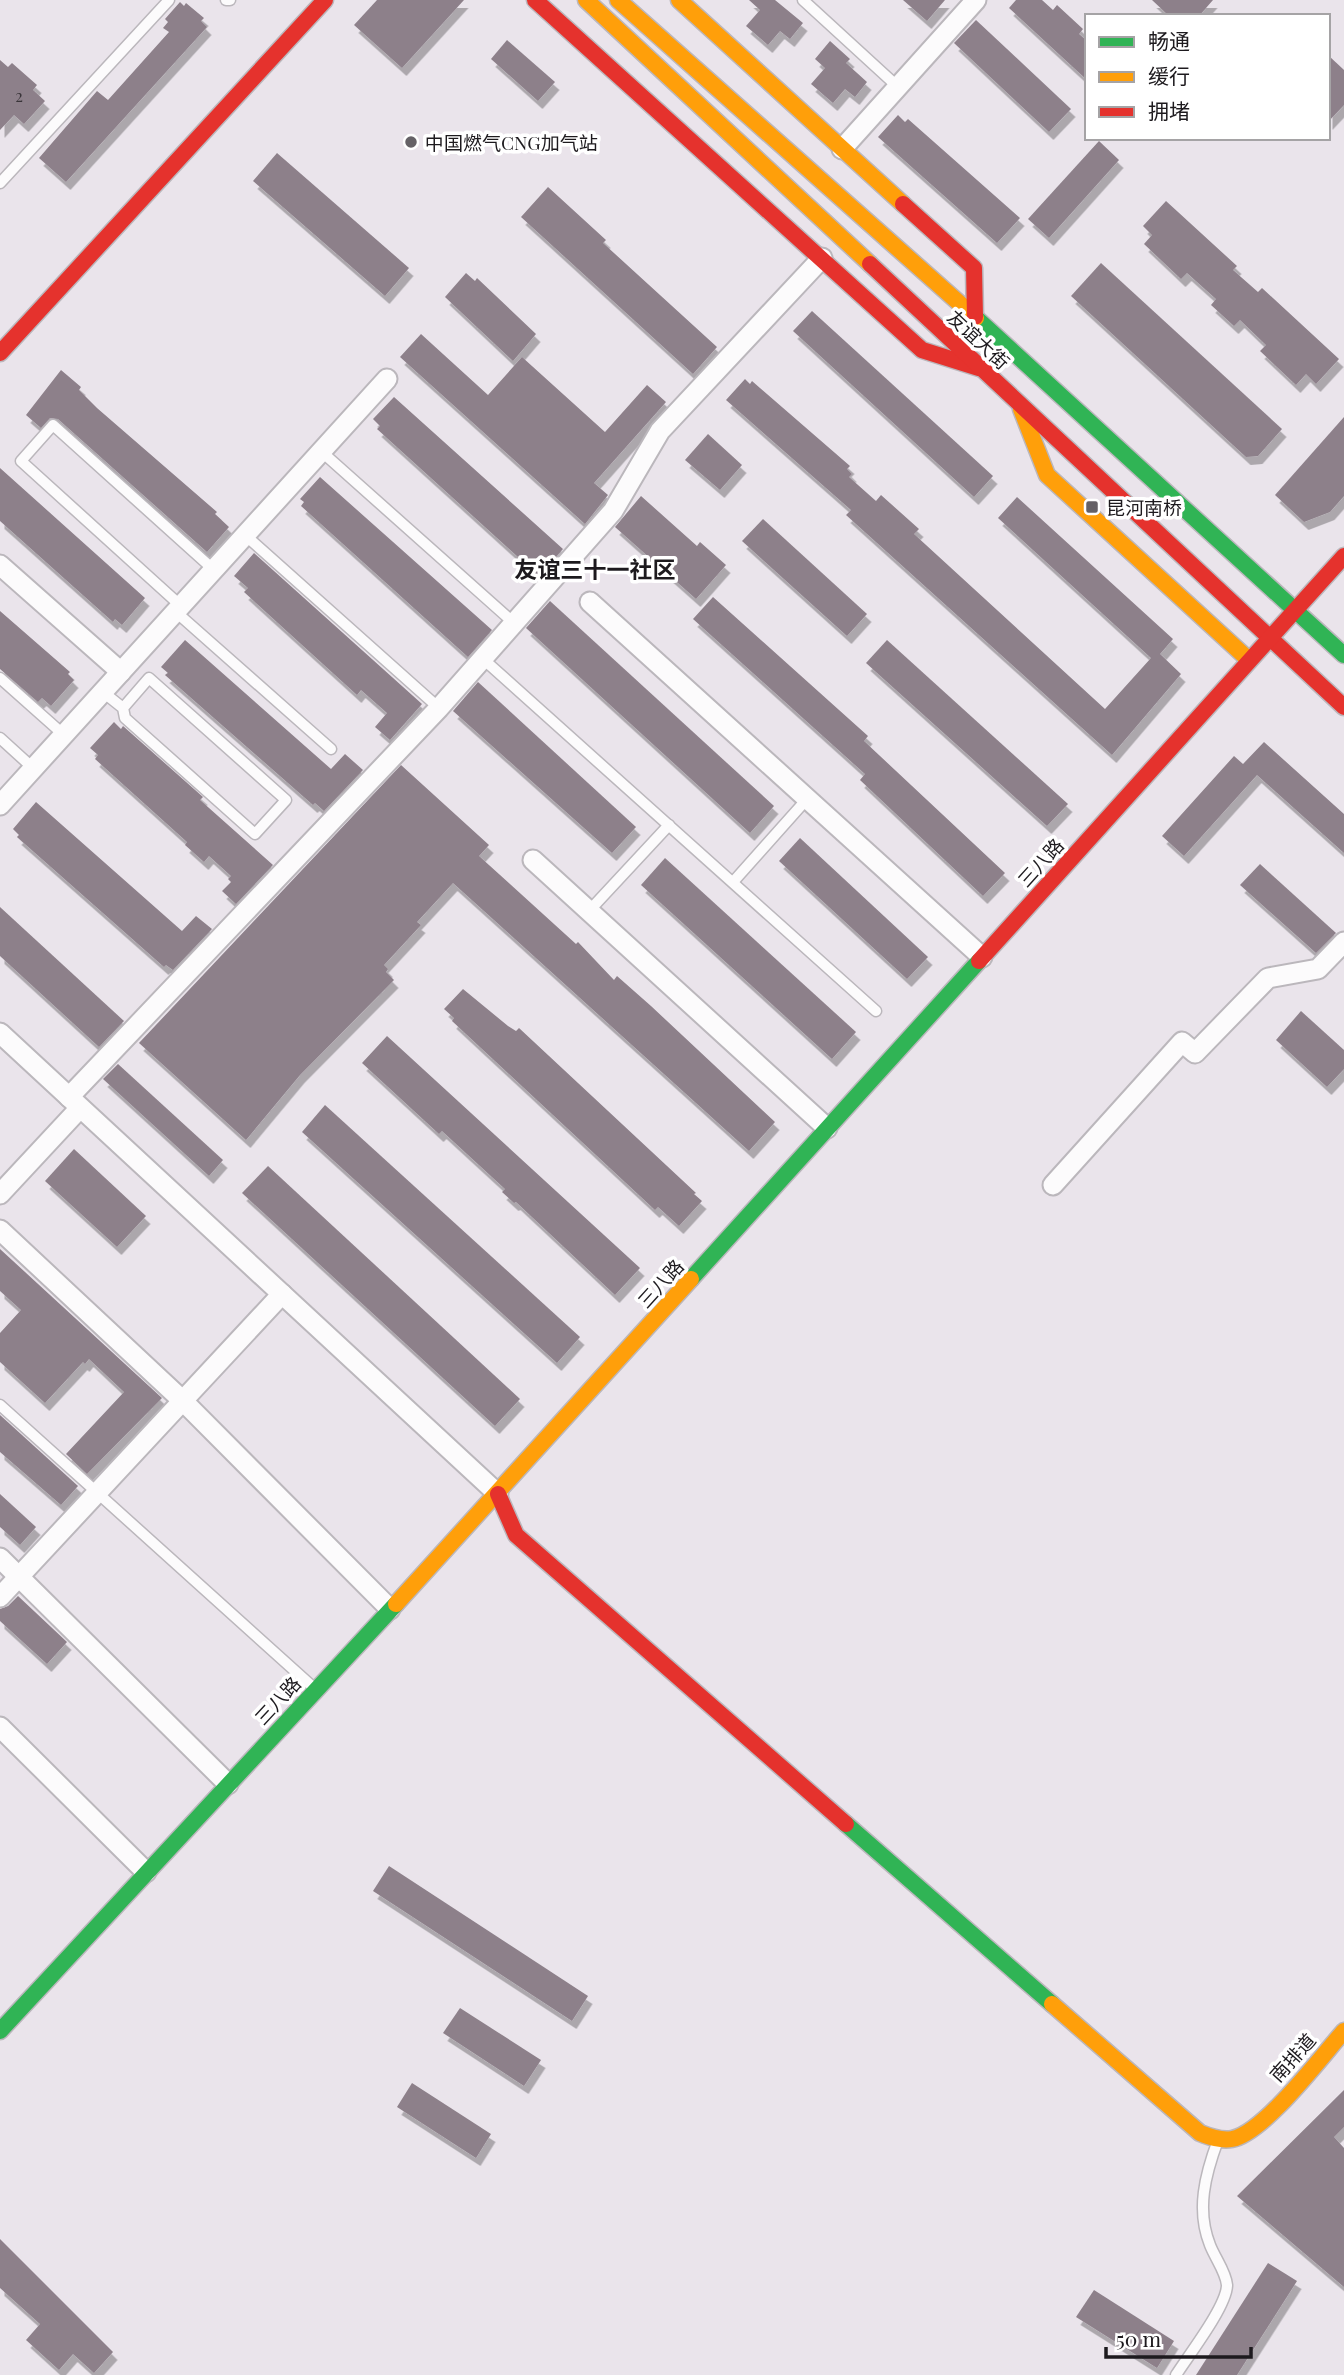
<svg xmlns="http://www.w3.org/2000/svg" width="1344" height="2375" viewBox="0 0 1344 2375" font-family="'Playfair Display','Noto Sans SC',serif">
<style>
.building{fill:#8d808a;filter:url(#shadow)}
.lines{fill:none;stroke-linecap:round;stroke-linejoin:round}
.lane-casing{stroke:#bbb7bc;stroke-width:13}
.street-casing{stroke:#bbb7bc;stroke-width:23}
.fast-casing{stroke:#bbb7bc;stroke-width:19}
.slow-casing{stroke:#bbb7bc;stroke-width:19}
.jam-casing{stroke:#bbb7bc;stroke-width:19}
.lane{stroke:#fcfbfc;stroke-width:10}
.street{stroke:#fcfbfc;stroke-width:19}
.fast{stroke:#30b455;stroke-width:16}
.slow{stroke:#ff9f0a;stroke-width:16}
.jam{stroke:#e5322d;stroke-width:16}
.poi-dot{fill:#656166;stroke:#fff;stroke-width:2.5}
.labels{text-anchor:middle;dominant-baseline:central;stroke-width:7;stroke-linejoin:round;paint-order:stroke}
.number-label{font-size:16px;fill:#393439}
.poi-label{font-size:19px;fill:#1d1a1e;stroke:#fff;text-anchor:start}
.street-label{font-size:19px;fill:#1d1a1e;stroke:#fff}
.quarter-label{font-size:23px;font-weight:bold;fill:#1d1a1e;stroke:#fff}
</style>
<defs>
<filter id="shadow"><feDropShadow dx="4.5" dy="8" stdDeviation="0" flood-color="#0004"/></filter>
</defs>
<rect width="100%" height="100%" fill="#eae4eb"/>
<g class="building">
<polygon points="377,0 464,0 402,68 354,25"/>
<polygon points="749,0 775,0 803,23 790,39 780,31 768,45 746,26 760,10"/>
<polygon points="903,0 945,0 927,21"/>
<polygon points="1016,0 1042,0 1053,10 1057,5 1083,29 1079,34 1087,41 1087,80 1009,8"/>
<polygon points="1152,0 1213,0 1199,16 1169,16"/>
<polygon points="180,2 184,6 186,3 204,18 201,21 207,27 66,182 39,158 97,91 108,100 169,32 163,28 168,22 165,19"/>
<polygon points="976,20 1071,109 1049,132 954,43"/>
<polygon points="507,40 555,82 538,101 491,59"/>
<polygon points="830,41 850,59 846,63 867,82 855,97 845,89 833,103 811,84 825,68 815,59"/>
<polygon points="1328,55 1344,70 1344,105 1328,122"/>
<polygon points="0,60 8,67 12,63 37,85 33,90 45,101 24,124 14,115 0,130"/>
<polygon points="898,115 905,122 908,119 1020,218 997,243 878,137"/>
<polygon points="1099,141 1119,160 1049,238 1028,219"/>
<polygon points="277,153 409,268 385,296 253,181"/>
<polygon points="548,187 606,240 603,243 717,347 693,374 521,217"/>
<polygon points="1166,201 1237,266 1233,270 1258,292 1262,288 1339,359 1316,384 1306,374 1296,385 1260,351 1266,345 1240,320 1234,326 1211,305 1216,299 1187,273 1181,279 1144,244 1152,235 1143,226"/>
<polygon points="1101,263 1282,429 1258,456 1246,457 1071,296"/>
<polygon points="466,273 475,281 477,278 536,334 513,361 445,297"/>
<polygon points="812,311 993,476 974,497 793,331"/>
<polygon points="421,334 488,395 522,357 605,432 647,385 666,402 594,483 608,495 585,524 400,357"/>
<polygon points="61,370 81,387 79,390 97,408 217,512 215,514 229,527 207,552 58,419 50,418 41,428 26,415"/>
<polygon points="745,379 750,384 752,381 850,466 847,469 852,474 849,477 876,501 881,495 919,529 914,534 1105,709 1151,658 998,518 1017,497 1173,639 1160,654 1181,674 1112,755 846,515 851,510 726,400"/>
<polygon points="394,397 563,549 539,576 377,429 380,426 373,419"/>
<polygon points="1344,417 1344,496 1330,512 1304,522 1275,495"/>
<polygon points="708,434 742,465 720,490 685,460"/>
<polygon points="0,468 145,598 122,625 115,619 113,622 0,521"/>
<polygon points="320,477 492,630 468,657 301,506 304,502 300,499"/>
<polygon points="641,496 697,546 700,542 726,565 696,599 615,527"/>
<polygon points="763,519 867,614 847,636 742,541"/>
<polygon points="254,553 422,704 390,740 375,727 387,713 361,690 357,695 244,592 248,588 234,576"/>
<polygon points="713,597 868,736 864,741 1005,873 983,896 860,780 865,774 693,619"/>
<polygon points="550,601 774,806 750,833 526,628"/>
<polygon points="0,611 70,672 68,674 74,680 51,706 42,698 38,702 0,669"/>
<polygon points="185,640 331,769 345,754 363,770 324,811 315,803 313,805 165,675 168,673 161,667"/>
<polygon points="887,640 1068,804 1047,826 866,663"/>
<polygon points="478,682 636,827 612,853 453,711"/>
<polygon points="114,722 121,729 123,726 203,797 200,800 273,865 236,904 222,891 231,882 228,879 231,876 209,856 204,862 185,845 187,842 95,759 98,755 90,748"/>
<polygon points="1264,742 1344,814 1344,853 1257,775 1184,856 1162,836 1234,756 1243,764"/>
<polygon points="401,765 489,845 479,856 576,944 578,942 614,980 617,976 651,1006 775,1122 749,1151 453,883 417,922 421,925 384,965 388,969 386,972 394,980 300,1075 246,1140 139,1043"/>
<polygon points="36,802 182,931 196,916 212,929 173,970 166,965 164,967 17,837 19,835 13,829"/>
<polygon points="800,838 928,957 907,979 779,861"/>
<polygon points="665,858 856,1032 832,1059 641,885"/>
<polygon points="1260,864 1336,933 1316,953 1240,885"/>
<polygon points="0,907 124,1021 99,1047 0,956"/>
<polygon points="463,989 508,1026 516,1031 519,1028 696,1193 694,1194 702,1201 679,1226 658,1207 655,1210 452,1021 454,1018 444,1009"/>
<polygon points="1301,1011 1344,1050 1344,1069 1327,1087 1276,1040"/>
<polygon points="387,1036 640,1268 615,1295 516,1202 514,1203 502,1192 505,1189 442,1131 439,1134 362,1063"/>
<polygon points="118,1064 223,1160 209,1176 103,1079"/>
<polygon points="325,1105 580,1337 557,1363 302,1132"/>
<polygon points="74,1149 146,1216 117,1247 45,1181"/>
<polygon points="268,1166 520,1399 495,1426 242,1193"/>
<polygon points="0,1249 162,1398 87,1474 66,1454 124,1392 89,1359 85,1364 83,1362 45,1403 0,1362 0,1333 21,1310 0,1291"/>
<polygon points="0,1415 78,1486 61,1505 0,1452"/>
<polygon points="0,1494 36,1527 20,1545 0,1527"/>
<polygon points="18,1596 67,1642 47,1664 0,1621 0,1609 8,1606"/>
<polygon points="389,1866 588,1996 572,2021 373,1891"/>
<polygon points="460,2008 541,2060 524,2086 443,2033"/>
<polygon points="412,2083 491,2134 476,2158 397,2107"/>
<polygon points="1344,2090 1344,2127 1334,2137 1344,2148 1344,2287 1237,2196"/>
<polygon points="0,2239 113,2352 94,2373 73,2354 59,2370 26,2340 40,2324 0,2288"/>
<polygon points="1268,2263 1297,2281 1237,2375 1196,2375"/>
<polygon points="1094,2290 1174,2341 1157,2368 1076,2317"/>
</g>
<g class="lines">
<g class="lane-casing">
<g id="lane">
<polyline points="226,0 230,0"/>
<polyline points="803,0 898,87"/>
<polyline points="0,183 169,0"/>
<polyline points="322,452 514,623"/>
<polyline points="245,535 439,708"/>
<polyline points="181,606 21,461 53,425 214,570"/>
<polyline points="176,612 331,749"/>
<polyline points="482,658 876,1011"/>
<polyline points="0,678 64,735"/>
<polyline points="103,692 123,708 125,718 255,834 286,800 149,678 123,708"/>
<polyline points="0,738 33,768"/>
<polyline points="733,882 807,799"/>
<polyline points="589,911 669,825"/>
<polyline points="0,1405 314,1688"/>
<path d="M1176 2375C1188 2356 1227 2306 1227 2285 1226 2272 1215 2258 1210 2245 1196 2210 1205 2175 1218 2140"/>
</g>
</g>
<g class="street-casing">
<g id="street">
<polyline points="842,149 976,0"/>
<polyline points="0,565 121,672"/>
<polyline points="590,602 982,957"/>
<polyline points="0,805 387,379"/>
<polyline points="533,860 827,1128"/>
<polyline points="0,1033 498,1494"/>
<polyline points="69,1097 439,708 613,511 660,431 822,258"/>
<polyline points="1053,1185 1182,1042 1195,1053 1268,978 1318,969 1344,942"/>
<polyline points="0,1194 80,1108"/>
<polyline points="0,1230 183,1401 390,1609"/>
<polyline points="0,1558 228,1784"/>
<polyline points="0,1597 282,1294"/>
<polyline points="0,1727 146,1872"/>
</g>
</g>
<g class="fast-casing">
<g id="fast">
<polyline points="976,318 1344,655"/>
<polyline points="691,1279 979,961"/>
<polyline points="846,1824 1052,2004"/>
<polyline points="0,2031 396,1604"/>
</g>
</g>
<g class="slow-casing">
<g id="slow">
<polyline points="586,0 870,264"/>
<polyline points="618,0 976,318"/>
<polyline points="679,0 903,204"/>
<polyline points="1021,409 1047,475 1249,660"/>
<polyline points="396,1604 691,1279"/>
<path d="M1052 2004 1200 2133C1210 2137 1221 2141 1232 2139 1264 2133 1321 2057 1344 2031"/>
</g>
</g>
<g class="jam-casing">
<g id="jam">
<polyline points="535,0 922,350 979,368"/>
<polyline points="903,204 974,268 975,317"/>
<polyline points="870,264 1344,707"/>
<polyline points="0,353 325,0"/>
<polyline points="979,961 1344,556"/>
<polyline points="498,1494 516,1535 846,1824"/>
</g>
</g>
<use href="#lane" class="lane"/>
<use href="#street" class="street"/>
<use href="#fast" class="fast"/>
<use href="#slow" class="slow"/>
<use href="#jam" class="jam"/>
</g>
<g class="poi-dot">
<circle cx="411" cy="142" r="7"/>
<rect x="1085" y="500" width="14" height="14" rx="3.5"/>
</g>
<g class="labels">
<g class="number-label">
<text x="19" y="95">2</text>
</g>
<g class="poi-label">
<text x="425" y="142">中国燃气CNG加气站</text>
<text x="1106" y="507">昆河南桥</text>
</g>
<g class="street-label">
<text transform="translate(979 339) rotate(43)">友谊大街</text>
<text transform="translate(1040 862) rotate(-48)">三八路</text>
<text transform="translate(660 1283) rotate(-48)">三八路</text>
<text transform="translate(277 1700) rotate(-47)">三八路</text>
<text transform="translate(1292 2057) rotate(-48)">南排道</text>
</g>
<g class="quarter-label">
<text x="595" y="568">友谊三十一社区</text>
</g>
</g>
<rect x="1085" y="14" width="245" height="126" fill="#ffffff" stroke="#a5a3a5" stroke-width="2"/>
<rect x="1099" y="37" width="35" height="10" fill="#30b455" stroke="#a5a3a5" stroke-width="2"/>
<text x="1148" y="49" font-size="21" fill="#1d1a1e">畅通</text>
<rect x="1099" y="72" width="35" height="10" fill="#ff9f0a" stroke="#a5a3a5" stroke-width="2"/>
<text x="1148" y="84" font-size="21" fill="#1d1a1e">缓行</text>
<rect x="1099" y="107" width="35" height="10" fill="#e5322d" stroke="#a5a3a5" stroke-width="2"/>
<text x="1148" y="119" font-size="21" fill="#1d1a1e">拥堵</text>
<path d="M1106 2347v10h145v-10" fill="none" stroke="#1d1a1e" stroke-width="3.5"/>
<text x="1116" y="2347" font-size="21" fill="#1d1a1e" stroke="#ffffff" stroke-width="5" paint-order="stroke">50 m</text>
</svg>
